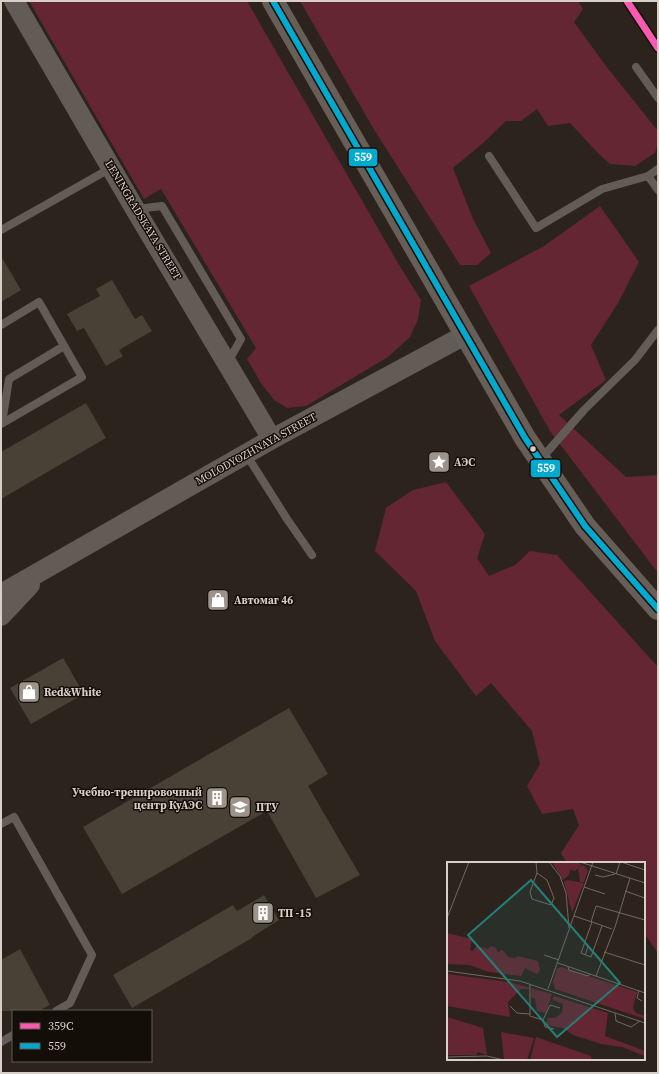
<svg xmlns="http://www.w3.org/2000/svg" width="659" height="1074" viewBox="0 0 659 1074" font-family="'Source Serif 4',serif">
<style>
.green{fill:#632632}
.building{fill:#484135}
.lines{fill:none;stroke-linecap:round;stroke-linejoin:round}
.service{stroke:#635b56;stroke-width:8}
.tertiary{stroke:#635b56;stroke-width:20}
.primary{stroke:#685e58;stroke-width:22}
.bus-1-casing{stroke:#140e08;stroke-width:9}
.bus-1{stroke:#00a9ce;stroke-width:6}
.rail-1-casing{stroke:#140e08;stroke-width:10}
.rail-1{stroke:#f75aaf;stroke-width:7}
.bus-dot{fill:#dacfc7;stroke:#140e08;stroke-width:1.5}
.labels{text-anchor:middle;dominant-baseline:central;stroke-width:3;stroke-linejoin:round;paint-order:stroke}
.street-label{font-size:11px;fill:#dacfc7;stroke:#140e08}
.poi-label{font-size:11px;font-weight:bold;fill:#dacfc7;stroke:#140e08;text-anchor:start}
.inset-road{fill:none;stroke:#726860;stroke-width:1}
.view{fill:#237f77;fill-opacity:0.15;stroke:#237f77;stroke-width:2}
.inset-edge{fill:none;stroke:#dacfc7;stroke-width:2}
.line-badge{stroke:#140e08;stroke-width:1.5}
.badge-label{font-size:11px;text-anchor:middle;font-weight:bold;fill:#fff}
</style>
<rect width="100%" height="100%" fill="#2c231c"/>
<g class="green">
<polygon points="29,1 247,1 398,263 421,300 418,319 410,337 388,357 306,406 287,408 274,400 261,383 247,359 256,348 161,189 144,199"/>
<polygon points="300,1 578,1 583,9 574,22 606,66 658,131 658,143 655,153 635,166 610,164 597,152 570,123 548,126 537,109 521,121 506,121 483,143 453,168 473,219 491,253 477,265 460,265 373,128"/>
<polygon points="600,206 639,262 618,303 591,345 606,380 559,415 626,477 658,475 658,573 550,431 469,286 544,246"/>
<polygon points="446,482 485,534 477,558 489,576 515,565 530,551 557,555 658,667 658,953 644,933 644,863 567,863 561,853 579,825 573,809 542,814 527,786 540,764 532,731 491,683 476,696 435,641 416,591 375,551 386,508 413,490"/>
</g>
<g class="building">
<polygon points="1,256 21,290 1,302"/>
<polygon points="112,280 135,319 142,315 152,331 119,350 123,356 106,366 84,328 77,331 67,314 100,296 96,289"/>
<polygon points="86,403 106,438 1,499 1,452"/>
<polygon points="63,658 84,694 31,724 10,688"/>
<polygon points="289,708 328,774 308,786 360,875 316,898 267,811 122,894 83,827"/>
<polygon points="264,895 279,920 252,937 252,938 132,1008 113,975 233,905 237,911"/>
<polygon points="20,949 50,1005 38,1011 1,1011 1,960"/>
</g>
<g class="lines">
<g class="service">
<polyline points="636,67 658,98"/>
<polyline points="489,156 536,228 602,189 648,176 658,190"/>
<polyline points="648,176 658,169"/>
<polyline points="137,209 162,206 241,339 228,362"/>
<polyline points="1,230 111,168"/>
<polyline points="1,325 39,302 82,377 1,424"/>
<polyline points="2,423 9,379 64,346"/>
<polyline points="246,454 287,519 312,555"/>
<polyline points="541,459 584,410 635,360 658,330"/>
<polyline points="1,824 14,817 92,955 70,1003 56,1011"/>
<polyline points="1,1042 13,1035"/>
</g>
<g class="tertiary">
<polyline points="14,1 135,209 272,439"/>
<polyline points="1,594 272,439 465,335"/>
<polyline points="1,616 30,585"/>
</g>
<polyline class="primary" points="273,1 525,438 585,526 658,609"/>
<g class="bus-1-casing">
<polyline id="bus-1" points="273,1 525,438 585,526 658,609"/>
</g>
<use href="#bus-1" class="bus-1"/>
<g class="rail-1-casing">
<polyline id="rail-1" points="627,1 658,48"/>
</g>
<use href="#rail-1" class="rail-1"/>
</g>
<defs>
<g id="sight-square" transform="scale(1.15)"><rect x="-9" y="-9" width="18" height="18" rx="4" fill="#9d938b" stroke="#140e08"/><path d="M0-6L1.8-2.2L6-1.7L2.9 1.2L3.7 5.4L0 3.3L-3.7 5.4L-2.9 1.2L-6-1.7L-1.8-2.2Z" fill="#fff"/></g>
<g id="shop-square" transform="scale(1.15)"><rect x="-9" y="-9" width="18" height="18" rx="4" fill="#9d938b" stroke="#140e08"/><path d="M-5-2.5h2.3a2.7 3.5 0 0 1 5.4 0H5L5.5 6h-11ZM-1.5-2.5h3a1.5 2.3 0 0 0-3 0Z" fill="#fff"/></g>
<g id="building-square" transform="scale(1.15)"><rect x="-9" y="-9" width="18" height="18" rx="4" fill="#9d938b" stroke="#140e08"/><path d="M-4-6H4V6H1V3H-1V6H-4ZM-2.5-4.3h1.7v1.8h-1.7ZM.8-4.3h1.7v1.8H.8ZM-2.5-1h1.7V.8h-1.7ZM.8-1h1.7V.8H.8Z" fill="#fff"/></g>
<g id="university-square" transform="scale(1.15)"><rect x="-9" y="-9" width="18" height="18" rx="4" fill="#9d938b" stroke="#140e08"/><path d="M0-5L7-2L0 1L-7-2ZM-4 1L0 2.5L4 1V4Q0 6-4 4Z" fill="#fff"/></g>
</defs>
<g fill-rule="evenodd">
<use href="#sight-square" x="439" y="462"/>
<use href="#shop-square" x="218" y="600"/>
<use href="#shop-square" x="29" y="692"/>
<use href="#building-square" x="217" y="798"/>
<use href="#university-square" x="240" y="807"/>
<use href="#building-square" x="263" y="913"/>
</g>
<circle class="bus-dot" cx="533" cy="449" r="3.5"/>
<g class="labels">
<g class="street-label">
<text transform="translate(143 220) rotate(59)">LENINGRADSKAYA STREET</text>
<text transform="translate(256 449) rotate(-29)">MOLODYOZHNAYA STREET</text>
</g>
<g class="poi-label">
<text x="454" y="462">АЭС</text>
<text x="234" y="600">Автомаг 46</text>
<text x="44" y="692">Red&amp;White</text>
<text x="202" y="792" text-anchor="end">Учебно-тренировочный<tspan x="202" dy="13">центр КуАЭС</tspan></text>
<text x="256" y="807">ПТУ</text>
<text x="278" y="913">ТП -15</text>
</g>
</g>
<g transform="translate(447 862)">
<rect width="198" height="198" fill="#2c231c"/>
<path d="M105 0H128L135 2 128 9 123 8 122 13 116 18ZM136 3 141 8 137 20H133L131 6ZM120 18 137 21 125 50 117 20ZM0 71 25 77 23 88 26 89 29 84 41 87 44 84 49 86 51 91 54 88 57 89 61 95 69 96 70 94 91 99 93 108 90 112 78 106 74 114 42 110 22 103 0 102ZM114 105 190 130 186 146 189 151 198 154V157L108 127 106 119 110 107ZM0 112 62 120 105 132 99 151 90 149 88 137 84 135 85 127H74L61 140 63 155 0 144ZM107 134 161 151 158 174 198 189V194L175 185 154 182 126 173 116 166 99 163 101 156H108L115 151 116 142 105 137ZM0 155 36 166 40 193 31 190 29 193H0ZM54 170 87 176 80 198 57 197ZM89 175 144 194 145 198H83Z" fill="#632632"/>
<path class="inset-road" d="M89 0 90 11 83 30 85 37 104 43 107 36 100 18 90 11M102 0 113 14 119 31 122 66M133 0 198 21M174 0 198 8M169 12 173 0M148 13 156 15 168 12M137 25 158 32M178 29 198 36M127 54 145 60 134 91 144 95 155 64M0 56 22 0M144 60 149 44 198 58M145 60 165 67M138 81 141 85 138 93M157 90 198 103M97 93 112 98M111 101 198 131M121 105 122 108 141 114 143 112M0 109 73 119 198 161M149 114 168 65 183 16M83 122V154L96 158 103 143 113 146M101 127 146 0M192 128 190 136 195 139M63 144 70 151 83 152M168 151 169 159 184 165 193 159M96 158 98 165 107 167M0 195 40 194 57 198"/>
<path class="view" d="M84 18 173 121 110 175 21 73Z"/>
<rect width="198" height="198" class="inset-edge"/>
</g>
<g class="line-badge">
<rect x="348" y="148" width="30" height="19" rx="4" fill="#00a9ce"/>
<rect x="530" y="459" width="31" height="19" rx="4" fill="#00a9ce"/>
</g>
<g class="badge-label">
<text x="363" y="161">559</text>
<text x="546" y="472">559</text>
</g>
<rect width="659" height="1074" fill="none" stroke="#dacfc7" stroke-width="4"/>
<rect x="12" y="1010" width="140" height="52" fill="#140e08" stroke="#635b54"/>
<rect x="20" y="1023" width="20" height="6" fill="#f75aaf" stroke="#635b54"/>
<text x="48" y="1030" font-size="12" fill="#dacfc7">359С</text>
<rect x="20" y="1043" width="20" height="6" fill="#00a9ce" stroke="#635b54"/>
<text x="48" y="1050" font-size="12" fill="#dacfc7">559</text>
</svg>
